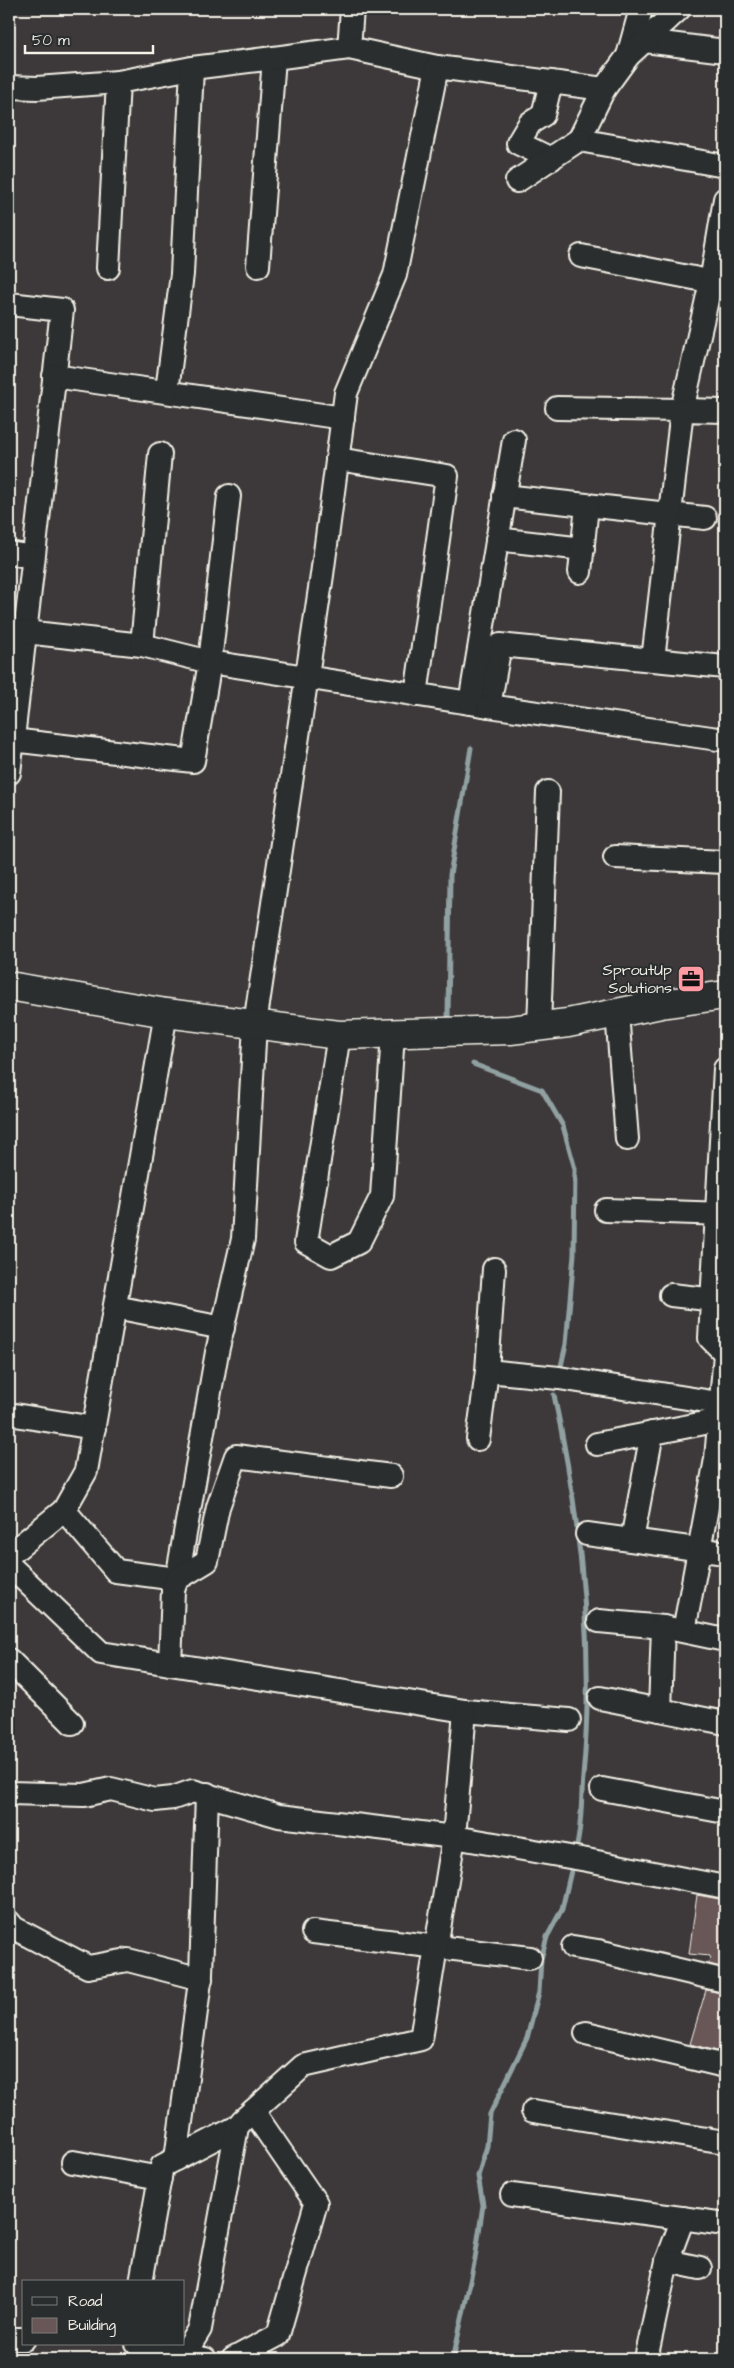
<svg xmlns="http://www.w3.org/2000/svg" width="734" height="2368" viewBox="0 0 734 2368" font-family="'Architects Daughter',sans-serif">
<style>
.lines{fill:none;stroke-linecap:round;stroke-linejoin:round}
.stream{stroke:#91a1a2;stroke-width:5}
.building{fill:#695656;stroke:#f4f1e8}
.minor-casing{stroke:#f4f1e8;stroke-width:26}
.major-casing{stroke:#f4f1e8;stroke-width:31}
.minor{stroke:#2a2d2e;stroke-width:22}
.major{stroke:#2a2d2e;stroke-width:28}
.labels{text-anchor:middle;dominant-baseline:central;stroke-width:4;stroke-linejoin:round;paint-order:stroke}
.poi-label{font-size:16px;fill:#f4f1e8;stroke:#2a2d2e;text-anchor:end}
</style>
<rect width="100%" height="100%" fill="#3d393a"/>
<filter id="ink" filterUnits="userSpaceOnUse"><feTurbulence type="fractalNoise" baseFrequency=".02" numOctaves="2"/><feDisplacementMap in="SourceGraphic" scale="10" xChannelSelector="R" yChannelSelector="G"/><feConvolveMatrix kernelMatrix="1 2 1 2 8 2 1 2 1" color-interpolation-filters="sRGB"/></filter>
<g filter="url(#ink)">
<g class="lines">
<g class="stream">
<polyline points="448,1018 450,875 471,748"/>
<polyline points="473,1064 542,1090 563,1126 575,1169 574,1254 566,1344 561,1366"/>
<path d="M554 1395C581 1520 595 1649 583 1777 581 1799 582 1823 577 1845"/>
<polyline points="453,2359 475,2259 483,2205 478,2176 487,2146 490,2114 527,2038 539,1992 541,1959 547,1937 562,1909 571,1871"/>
</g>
</g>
<g class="building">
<polygon points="697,1895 725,1900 725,1968 709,1964 710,1956 689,1954"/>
<polygon points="706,1990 725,1994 725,2053 690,2044"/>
</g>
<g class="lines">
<g class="minor-casing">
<g id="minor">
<polyline points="645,41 725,51"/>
<polyline points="349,48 352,9"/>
<polyline points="628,56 641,9"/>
<polyline points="551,82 543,115 530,123 518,143 551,159"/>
<polyline points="9,87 37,88 118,82"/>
<polyline points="604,89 579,140 725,166"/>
<polyline points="517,181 580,139"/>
<polyline points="581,256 724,284"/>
<polyline points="258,266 274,58 349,48 437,67"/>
<polyline points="108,268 118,82 192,68 274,58"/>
<polyline points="9,304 62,310 9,773"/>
<polyline points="54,376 343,418"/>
<polyline points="167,391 182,274 192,68"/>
<polyline points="557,408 682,410 711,282 725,199"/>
<polyline points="337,459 447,476 416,695"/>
<polyline points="504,496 705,518"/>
<polyline points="497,539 583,549"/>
<polyline points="9,553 33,557"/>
<polyline points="580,572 587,506"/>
<polyline points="25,632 142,645 160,454"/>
<polyline points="142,645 210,662 489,706 500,645 725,667"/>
<polyline points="653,660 682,410 725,411"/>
<polyline points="470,703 514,440"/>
<polyline points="489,706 725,740"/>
<polyline points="12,740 193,761 210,662 229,496"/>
<polyline points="615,857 725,862"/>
<polyline points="617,1013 627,1139"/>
<polyline points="539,1026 548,792"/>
<polyline points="339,1035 306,1242 331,1256 359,1242 382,1196 393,1034"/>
<polyline points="725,1069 710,1338 725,1353"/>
<polyline points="606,1210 725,1214"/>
<polyline points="671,1295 725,1301"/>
<polyline points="115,1307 223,1328"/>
<polyline points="487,1371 559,1378 725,1404"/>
<polyline points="9,1414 94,1428"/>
<polyline points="478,1439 487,1371 494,1269"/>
<polyline points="597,1444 720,1420"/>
<polyline points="64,1510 116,1571 177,1579 217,1352 243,1239 255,1024 322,575 346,393 395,275 437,67 604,89 628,56 679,9"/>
<polyline points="587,1534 725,1553"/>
<polyline points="632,1540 652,1433"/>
<polyline points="9,1555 64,1510 86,1471 166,1013"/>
<polyline points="9,1565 101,1653 465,1711 569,1720"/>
<polyline points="599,1621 663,1627 725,1640"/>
<polyline points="684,1631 716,1459 725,1354"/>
<polyline points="9,1660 72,1723"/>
<polyline points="170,1664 173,1590 177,1579 207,1561 218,1507 236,1456 391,1476"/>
<polyline points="600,1698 725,1723"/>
<polyline points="660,1710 663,1627"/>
<polyline points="602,1789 725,1812"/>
<polyline points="9,1793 84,1795 111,1789 155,1800 173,1798 193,1791 279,1816 454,1837 587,1860 725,1887"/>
<polyline points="9,1922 14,1928 88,1967 128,1960 201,1979"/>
<polyline points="313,1932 530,1958"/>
<polyline points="573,1947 598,1951 725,1981"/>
<polyline points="586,2033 725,2066"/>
<polyline points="533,2111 725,2142"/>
<polyline points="176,2159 201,1974 207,1794"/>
<polyline points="73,2162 160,2178"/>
<polyline points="512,2195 725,2224"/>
<polyline points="667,2261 683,2218"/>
<polyline points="141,2282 162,2166 237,2127"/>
<polyline points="9,2339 24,2339"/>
<polyline points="137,2344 184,2355 200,2329 237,2127 242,2121 303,2066 421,2039 454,1837 465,1711"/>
<polyline points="184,2355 205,2359"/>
<polyline points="233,2359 278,2335 316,2203 253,2111"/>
<polyline points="646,2359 667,2261 700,2268"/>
</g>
</g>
<g class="major-casing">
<polyline id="major" points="9,986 166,1013 339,1035 510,1030 568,1023 661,1004 725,995"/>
</g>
<use href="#minor" class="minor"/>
<use href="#major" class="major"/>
</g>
</g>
<defs>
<g id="office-square" transform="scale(1.4375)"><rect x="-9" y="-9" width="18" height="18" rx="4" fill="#ff9aa2" stroke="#2a2d2e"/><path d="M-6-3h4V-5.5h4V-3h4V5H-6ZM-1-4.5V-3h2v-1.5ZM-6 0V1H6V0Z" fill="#111"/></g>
</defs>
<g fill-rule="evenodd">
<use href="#office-square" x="691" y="979"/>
</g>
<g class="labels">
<g class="poi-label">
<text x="672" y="970">SproutUp<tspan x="672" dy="18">Solutions</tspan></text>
</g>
</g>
<rect width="734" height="2368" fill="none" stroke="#2a2d2e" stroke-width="30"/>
<rect x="15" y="15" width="704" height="2338" fill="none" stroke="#f4f1e8" stroke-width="2" filter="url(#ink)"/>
<rect x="22" y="2280" width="162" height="65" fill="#2a2d2e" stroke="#7b7b78"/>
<rect x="32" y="2297" width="25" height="8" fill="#2a2d2e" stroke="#7b7b78"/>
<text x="68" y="2306" font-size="15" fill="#f4f1e8">Road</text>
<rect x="32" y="2318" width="25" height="15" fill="#695656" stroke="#7b7b78"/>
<text x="68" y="2330" font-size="15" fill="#f4f1e8">Building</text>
<path d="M25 45v8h128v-8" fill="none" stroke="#f4f1e8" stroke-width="2.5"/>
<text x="32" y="45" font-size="15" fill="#f4f1e8" stroke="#2a2d2e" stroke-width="4" paint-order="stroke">50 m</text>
</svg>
